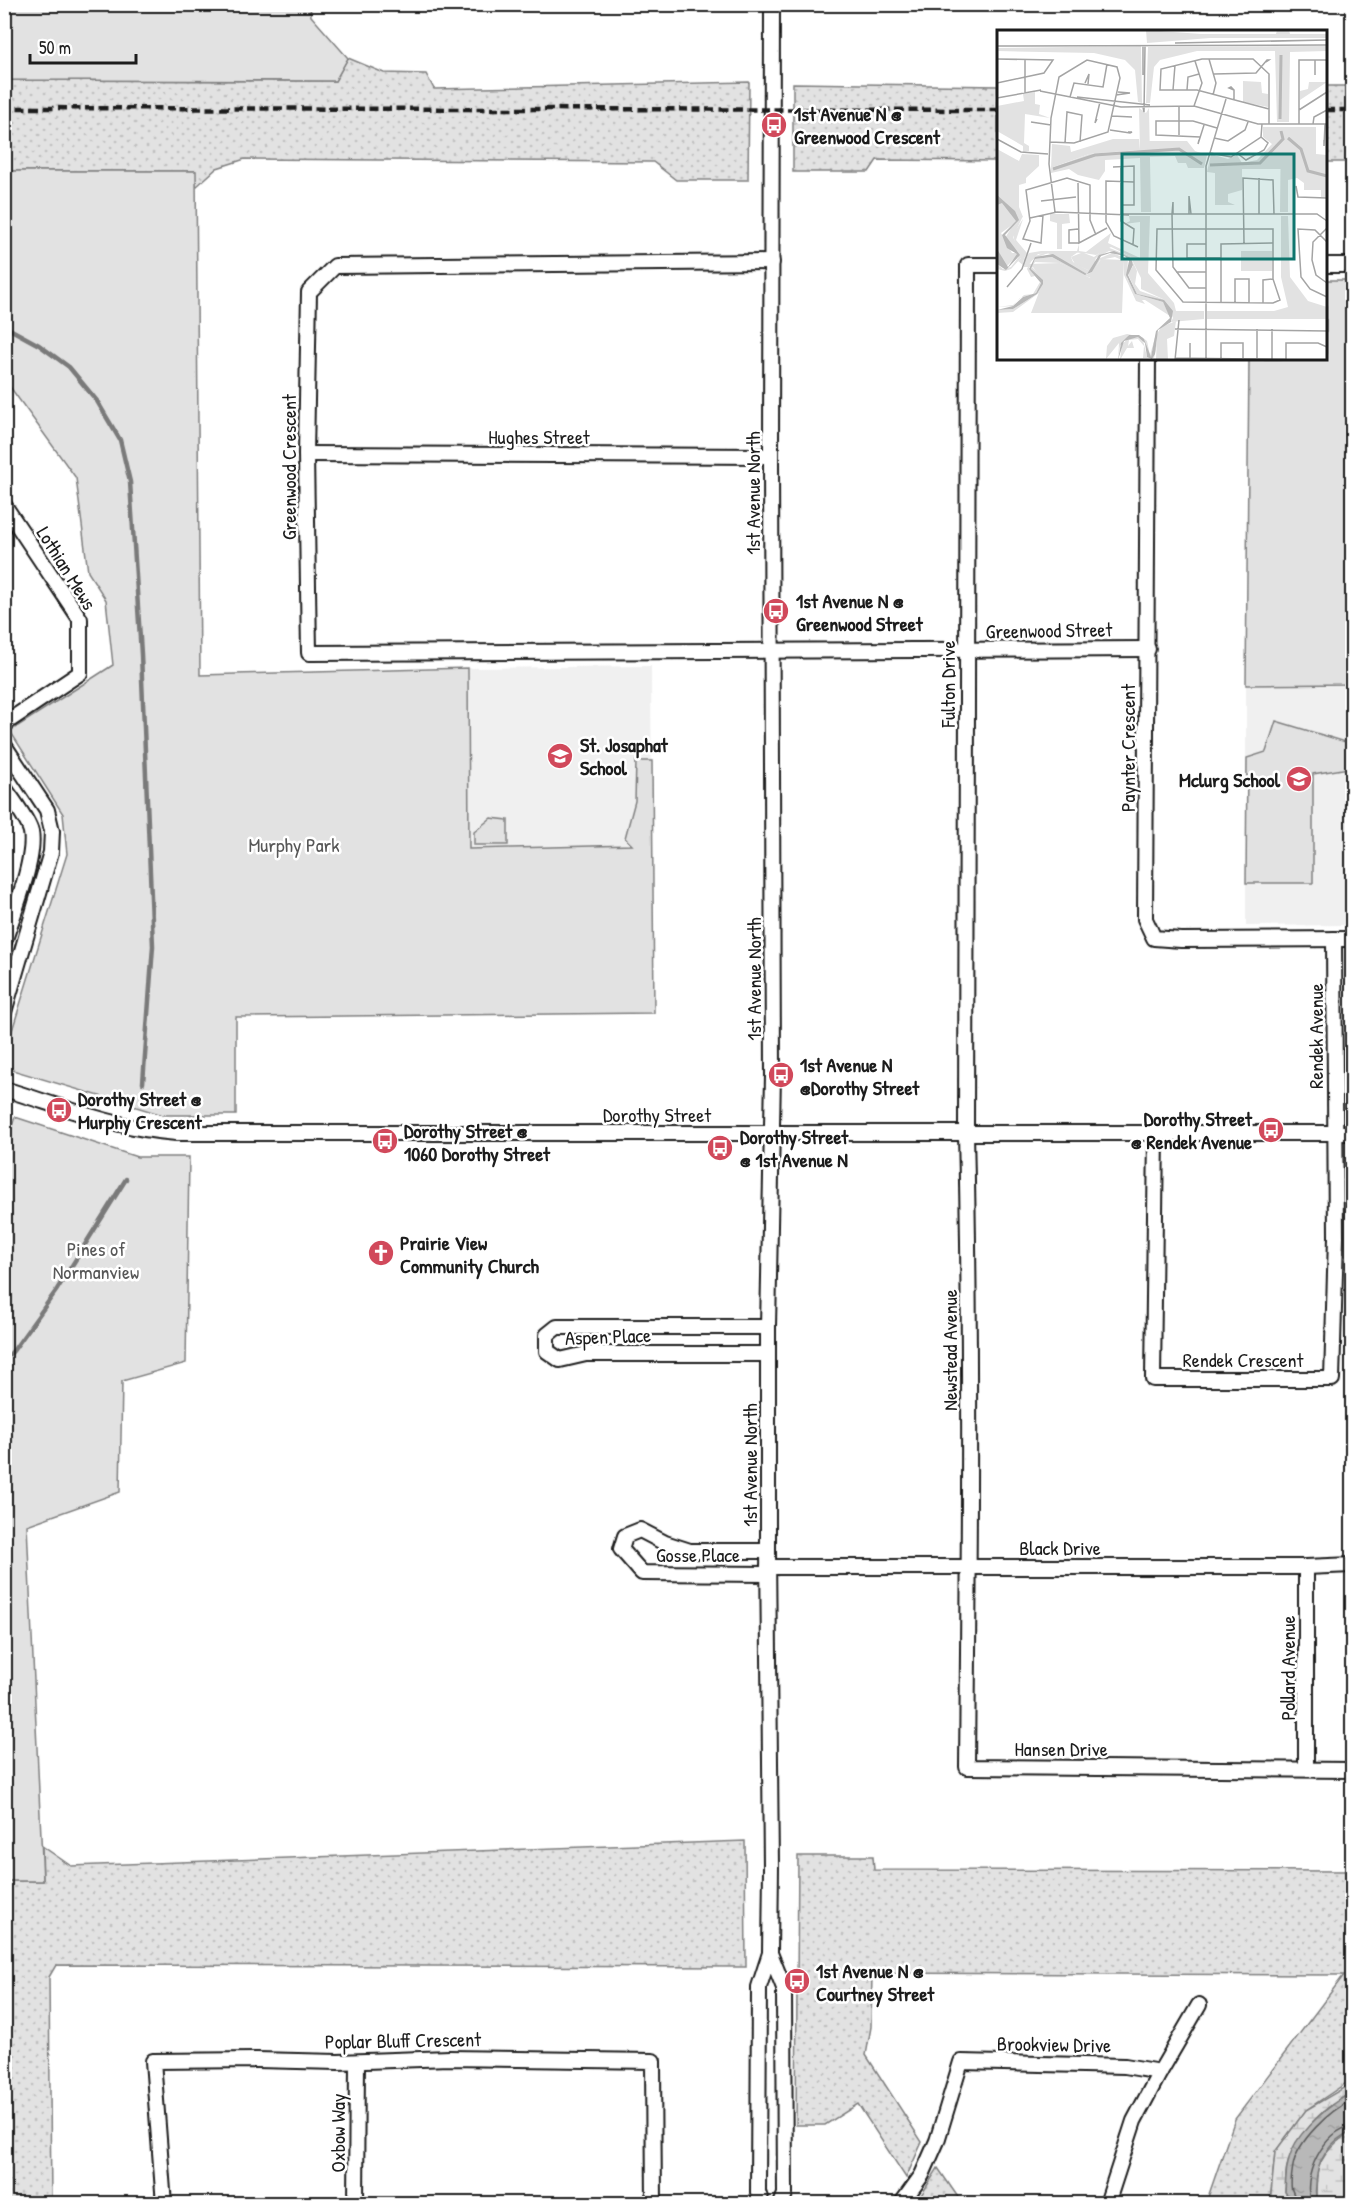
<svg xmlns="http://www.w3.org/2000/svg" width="1357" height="2208" viewBox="0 0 1357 2208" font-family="'Patrick Hand',sans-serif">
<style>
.built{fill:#f0f0f0}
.grass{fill:url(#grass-dots);stroke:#7f7f7f;stroke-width:1.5}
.wetland{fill:url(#wetland-marsh);stroke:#7f7f7f;stroke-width:1.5}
.green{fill:#e2e2e2;stroke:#7f7f7f;stroke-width:1.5}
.water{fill:url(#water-ripples);stroke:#7a7a7a;stroke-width:1.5}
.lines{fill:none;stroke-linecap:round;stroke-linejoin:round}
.shore{stroke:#5a5a5a;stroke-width:1.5}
.stream{stroke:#7a7a7a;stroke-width:4.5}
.minor-casing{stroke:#1c1c1c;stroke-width:18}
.minor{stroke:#fff;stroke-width:14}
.rail{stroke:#1c1c1c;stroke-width:4.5;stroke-dasharray:9 4.5;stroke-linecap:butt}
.labels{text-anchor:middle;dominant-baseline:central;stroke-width:5;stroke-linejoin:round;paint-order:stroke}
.poi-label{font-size:20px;font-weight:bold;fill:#1c1c1c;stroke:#fff;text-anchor:start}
.street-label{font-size:20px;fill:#1c1c1c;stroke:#fff}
.park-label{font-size:20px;fill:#575757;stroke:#fff}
.inset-river{fill:none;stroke:#b8b8b8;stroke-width:3}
.inset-road{fill:none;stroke:#a4a4a4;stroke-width:1.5}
.view{fill:#0f766e;fill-opacity:0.15;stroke:#0f766e;stroke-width:3}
.inset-edge{fill:none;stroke:#1c1c1c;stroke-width:3}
</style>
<defs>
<pattern id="grass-dots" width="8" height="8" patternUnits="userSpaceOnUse" patternTransform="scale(1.5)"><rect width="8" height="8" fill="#e2e2e2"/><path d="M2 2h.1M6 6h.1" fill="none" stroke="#c1c1c1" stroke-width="1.8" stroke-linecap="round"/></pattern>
<pattern id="wetland-marsh" width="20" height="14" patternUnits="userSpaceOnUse" patternTransform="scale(1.5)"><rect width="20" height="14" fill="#e2e2e2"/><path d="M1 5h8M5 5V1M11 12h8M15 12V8" fill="none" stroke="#c1c1c1"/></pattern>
<pattern id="water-ripples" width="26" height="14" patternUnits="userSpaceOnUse" patternTransform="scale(1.5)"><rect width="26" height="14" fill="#b8b8b8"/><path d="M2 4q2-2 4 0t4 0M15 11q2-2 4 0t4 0" fill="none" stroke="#9e9e9e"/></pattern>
</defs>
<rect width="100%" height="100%" fill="#fff"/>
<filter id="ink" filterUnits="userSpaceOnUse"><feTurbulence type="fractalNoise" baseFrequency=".0167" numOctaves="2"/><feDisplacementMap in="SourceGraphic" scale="12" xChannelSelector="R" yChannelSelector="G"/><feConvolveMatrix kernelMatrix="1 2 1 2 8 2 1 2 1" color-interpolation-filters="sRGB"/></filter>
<g filter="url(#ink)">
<g class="built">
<polygon points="651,666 652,844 635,847 469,849 468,668"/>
<polygon points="1352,684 1352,925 1246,926 1246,685"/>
</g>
<g class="grass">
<polygon points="348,58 384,73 426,74 434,89 749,82 748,180 676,180 653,162 245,159 217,168 196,187 195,171 5,171 4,80 335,81"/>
<polygon points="793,83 998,86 998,161 877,160 869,172 793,172"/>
<rect x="1326" y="86" width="26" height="76"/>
<polygon points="745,1841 746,1967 56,1965 49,1977 51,2203 5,2203 4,1881 43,1881 42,1846 71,1866"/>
<polygon points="798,1856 873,1856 874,1870 1352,1871 1352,2079 1306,2110 1275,2152 1270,2203 1206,2203 1235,2119 1344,1975 872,1973 871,2027 866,2055 922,2142 906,2178 858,2104 825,2125 796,2125"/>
<polygon points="938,2168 962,2203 924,2203 920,2197"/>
</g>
<g class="wetland">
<path d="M1352 2083V2093C1325 2105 1296 2134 1288 2163 1285 2172 1286 2183 1285 2191L1290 2198 1289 2203 1270 2204 1275 2152 1306 2110Z"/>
<path d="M1352 2131V2203H1319L1316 2199C1316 2172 1316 2161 1337 2142 1342 2138 1346 2134 1352 2131Z"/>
</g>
<g class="green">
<polygon points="4,5 310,5 311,16 348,58 335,81 5,80"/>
<polygon points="5,171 196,171 200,675 468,668 469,849 632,845 625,838 635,801 636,761 652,761 654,1013 236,1017 236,1115 163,1115 9,1069 5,1053 67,854 63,814 10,731 113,665 106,600 88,572 76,478 5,380"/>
<polygon points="1326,280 1352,280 1352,684 1246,685 1249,359 1326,358"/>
<polygon points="1276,721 1346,742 1349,768 1313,774 1313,883 1246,883 1247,758 1266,752"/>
<polygon points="491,818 508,820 508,845 474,845 474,832"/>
<polygon points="15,1117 137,1157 189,1157 186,1363 122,1381 120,1492 27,1525 43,1881 4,1881 4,1149"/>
</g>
<path class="water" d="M1352 2093V2131C1330 2140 1316 2162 1316 2185 1315 2192 1315 2198 1319 2203H1289L1290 2198 1285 2192C1286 2178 1286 2163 1292 2150 1301 2129 1332 2102 1352 2093Z"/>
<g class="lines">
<g class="shore">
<path d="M1295 2204C1296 2196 1294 2196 1292 2190 1290 2185 1292 2172 1293 2166 1297 2141 1330 2110 1352 2100"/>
<path d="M1312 2204C1299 2178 1325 2129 1352 2126"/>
</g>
<g class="stream">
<polyline points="4,326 39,345 69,367 97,401 120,440 130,482 141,654 153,946 143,1083"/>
<polyline points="4,1360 13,1351 56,1291 126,1179"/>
</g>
<g class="minor-casing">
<g id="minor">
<polyline points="772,262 335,266 309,292 306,454 309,653 1148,649"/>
<path d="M998 265H968L966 1133C971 1344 969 1556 967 1767L1352 1770"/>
<polyline points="1326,265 1352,265"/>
<polyline points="1148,358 1145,919 1154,938 1181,940 1352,939"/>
<polyline points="306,454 771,456"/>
<polyline points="4,505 80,619 80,673 4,724"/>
<polyline points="4,745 47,810 52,831 51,852 4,1012"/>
<path d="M4 787C11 798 28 819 31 832 36 859 13 914 4 942"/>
<path d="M4 1089C61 1106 117 1129 176 1133H1352"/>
<polyline points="1156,1133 1153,1379 1332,1379 1336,1237 1334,939"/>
<polyline points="768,1327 557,1327 547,1335 547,1351 560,1360 586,1354 768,1354"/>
<polyline points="768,1551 690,1551 665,1543 640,1530 625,1536 621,1549 642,1573 768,1574"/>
<polyline points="768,1567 1306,1567 1352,1565"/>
<polyline points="1306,1769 1306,1567"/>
<polyline points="770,1953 784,1988 785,2194 781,2204"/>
<polyline points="164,2204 153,2061 257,2060 338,2062 449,2058 653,2061 654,2204"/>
<polyline points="356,2204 357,2062"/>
<polyline points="762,2204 758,2192 759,1987 770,1953 771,1867 768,1551 768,1327 773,1075 771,456 772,4"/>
<polyline points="901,2204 922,2175 937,2141 961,2062 1125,2066 1160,2072"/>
<polyline points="1107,2204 1134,2121 1160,2072 1199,2005"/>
</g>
</g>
<use href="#minor" class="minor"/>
<g class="rail">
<polyline points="4,108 998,110"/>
<polyline points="1326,110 1352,110"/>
</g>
</g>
</g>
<defs>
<g id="bus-disc" transform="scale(1.35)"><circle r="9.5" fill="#d1495b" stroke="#fff"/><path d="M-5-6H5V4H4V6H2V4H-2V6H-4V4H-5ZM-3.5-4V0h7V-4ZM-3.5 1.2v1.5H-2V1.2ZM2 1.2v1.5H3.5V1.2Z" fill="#fff"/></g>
<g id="school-disc" transform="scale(1.35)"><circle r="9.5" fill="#d1495b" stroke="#fff"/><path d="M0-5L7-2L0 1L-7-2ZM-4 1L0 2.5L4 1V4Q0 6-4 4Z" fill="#fff"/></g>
<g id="church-disc" transform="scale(1.35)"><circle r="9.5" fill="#d1495b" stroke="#fff"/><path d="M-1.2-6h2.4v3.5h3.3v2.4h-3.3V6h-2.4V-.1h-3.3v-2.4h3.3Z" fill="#fff"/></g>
</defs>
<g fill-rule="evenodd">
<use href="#bus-disc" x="774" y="125"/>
<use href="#bus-disc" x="776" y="611"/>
<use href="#school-disc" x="560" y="756"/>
<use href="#school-disc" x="1299" y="779"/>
<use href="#bus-disc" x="781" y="1075"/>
<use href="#bus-disc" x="59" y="1110"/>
<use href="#bus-disc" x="1271" y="1130"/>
<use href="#bus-disc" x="385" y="1141"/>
<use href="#bus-disc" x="720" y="1148"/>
<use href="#church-disc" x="381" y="1253"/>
<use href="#bus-disc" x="797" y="1981"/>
</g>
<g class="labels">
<g class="poi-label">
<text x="794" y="113">1st Avenue N @<tspan x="794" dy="23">Greenwood Crescent</tspan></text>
<text x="796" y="600">1st Avenue N @<tspan x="796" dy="23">Greenwood Street</tspan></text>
<text x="580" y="744">St. Josaphat<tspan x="580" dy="23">School</tspan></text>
<text x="1280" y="779" text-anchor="end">Mclurg School</text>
<text x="800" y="1064">1st Avenue N<tspan x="800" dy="23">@Dorothy Street</tspan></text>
<text x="78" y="1098">Dorothy Street @<tspan x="78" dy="23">Murphy Crescent</tspan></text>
<text x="1252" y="1118" text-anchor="end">Dorothy Street<tspan x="1252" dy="23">@ Rendek Avenue</tspan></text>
<text x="404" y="1130">Dorothy Street @<tspan x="404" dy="23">1060 Dorothy Street</tspan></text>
<text x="740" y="1136">Dorothy Street<tspan x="740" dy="23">@ 1st Avenue N</tspan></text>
<text x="400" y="1242">Prairie View<tspan x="400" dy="23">Community Church</tspan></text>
<text x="816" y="1970">1st Avenue N @<tspan x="816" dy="23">Courtney Street</tspan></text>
</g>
<g class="street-label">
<text x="539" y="436">Hughes Street</text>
<text transform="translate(288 467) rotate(-90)">Greenwood Crescent</text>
<text transform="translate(752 493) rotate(-90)">1st Avenue North</text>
<text transform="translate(67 568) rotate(58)">Lothian Mews</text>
<text transform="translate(1049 630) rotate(-1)">Greenwood Street</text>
<text transform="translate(947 684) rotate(-90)">Fulton Drive</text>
<text transform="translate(1127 748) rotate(-90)">Paynter Crescent</text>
<text transform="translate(753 979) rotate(-90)">1st Avenue North</text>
<text transform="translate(1315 1036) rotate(-90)">Rendek Avenue</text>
<text x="657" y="1114">Dorothy Street</text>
<text transform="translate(608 1336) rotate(-2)">Aspen Place</text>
<text transform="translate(949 1350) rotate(-90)">Newstead Avenue</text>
<text x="1243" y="1359">Rendek Crescent</text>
<text transform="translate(749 1465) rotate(-90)">1st Avenue North</text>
<text x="1060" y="1547">Black Drive</text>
<text x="698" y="1554">Gosse Place</text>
<text transform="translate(1287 1668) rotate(-90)">Pollard Avenue</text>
<text x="1061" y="1748">Hansen Drive</text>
<text transform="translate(403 2040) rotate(-1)">Poplar Bluff Crescent</text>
<text transform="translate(1054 2044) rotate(1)">Brookview Drive</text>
<text transform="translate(337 2133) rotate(-90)">Oxbow Way</text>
</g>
<g class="park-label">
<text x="294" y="844">Murphy Park</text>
<text x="96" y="1248">Pines of<tspan x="96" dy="23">Normanview</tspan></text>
</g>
</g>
<g transform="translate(997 30)">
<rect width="330" height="330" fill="#fff"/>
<path d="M149 0 204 4H279L280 0H292L293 4H330V8H213L150 13ZM144 16 145 73 141 72 138 40 128 30 97 23 0 21V18ZM330 16V21L293 22 292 92H280L278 21H200L163 30 157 37 153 73H149L151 17ZM142 78 149 83 152 78 154 182H144L143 128 108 130V141L102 150 81 145 72 139 54 143V138L92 124 143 120ZM284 97H291V182H283ZM0 119 22 131 25 124 42 125V136L29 148V153L22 155V177L26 187 4 203 15 223H20L16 204 26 189 19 210 30 223 27 229 32 223 44 221H80L82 214V221L89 222 114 203 111 213 143 228V192L127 194 133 191 132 186H153L151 243 177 273 179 281H207V289L174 292 176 288 166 269 144 259V248L133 226 114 217 99 225 87 223 97 227 99 237 104 229 127 230 125 283H34L46 252 36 237H27V229L26 235 21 231 24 228 19 227 9 237 0 219ZM76 222 84 223 74 227 78 234 91 240 98 237 93 248 63 233 32 234 41 224ZM284 186H291L293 247 311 271 330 277V289H210V281H277L291 277 284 247Z" fill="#e2e2e2" fill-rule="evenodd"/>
<path d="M12 175 21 181 25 188 16 207 24 224V228L14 239 8 241 0 239V234L6 239 14 237 23 225 8 208 21 187ZM110 217 133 226 140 241 138 254 143 261 166 269 168 271 140 264 131 244 136 236 134 228 112 221 99 228 96 237 90 244 51 223 34 230 32 239 43 250 44 253 39 263 23 268 16 276 0 277 16 275 27 265 36 264 43 252 38 246 34 247 30 239 35 227 50 222H81L74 227 76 232 91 240 97 227ZM115 223 131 229 130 248 133 253 138 264 166 272 173 286 148 270H145L148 274 139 271 127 245V231L118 227 103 230 94 248 80 243 63 233 38 232 35 237 46 248V257L42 263 16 282 0 283V280L16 279 40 264 46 254 34 239 38 229 55 227 89 245 95 242 101 229ZM161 297 154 327 152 326 147 309 132 305 123 316 121 330 122 313 109 329 110 316 116 308 130 304 145 307 150 311 153 325ZM164 297 157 328H146L147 316 141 309 132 310 131 316 135 311 137 318H130L123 330 125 314 132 308 142 307 146 310 150 327 156 328Z" fill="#e2e2e2"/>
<path d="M246 51 264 52 265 63 271 64V77L246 72ZM312 52H330L303 70V61L311 59ZM38 62V74L43 75 42 84 53 88 28 84 27 113 32 116V121L26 122V116L0 101V76L27 71 26 64ZM266 97H284V139H245V160L231 164V172L238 175H218V143L210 142 214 124 231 129 240 125 245 133 260 130 275 114 266 107ZM291 97H319V124L330 125V167H324V160H307V153L300 148 291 150ZM116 109H142L143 120 92 124 54 138 55 114 73 116 74 122ZM150 111H190L198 121 210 125 207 138H191L189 133H181L178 126 151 127ZM53 184H72L73 193 65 194V219H60V193L53 191ZM244 221H275V241H244ZM179 291 177 306 170 309 171 330H159L160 304 164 297Z" fill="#e2e2e2"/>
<path d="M0 165 18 181 22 190 8 205 23 225 9 240 0 234V219L11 237 20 224 10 218 5 205 19 191 5 173 0 175ZM117 221 134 228 136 235 131 245 140 264 167 270 176 281 174 292 161 300 158 324 155 329 150 327 148 313 141 307 127 311 121 330 124 313 132 305H142L147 309 154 327 159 301 173 288 166 272 138 264 129 245 132 231 128 226 113 223 104 226 95 242 88 245 55 227 38 229 34 239 46 250V254L40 264 16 279 0 280 16 276 26 267 39 263 44 253 32 239 38 227 56 224 90 244 102 225Z" fill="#b8b8b8"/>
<path class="inset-river" d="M283 89 284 25M291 108 304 119 311 141 330 146M213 135 263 133 286 109 284 101M56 139 98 125 182 119 205 134"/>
<path class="inset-road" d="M178 13 330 10M0 16 330 15M146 16V45M0 29 56 30 47 43 0 53M28 29V63M212 29 219 53 216 65M318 30V45V40M217 44 259 43 270 30H272L269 32M88 53 92 44 91 54M176 60 178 35M190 60 191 47 202 44M43 61 124 77 197 76 261 94H330M119 65 133 63 121 62M73 67 77 53 106 57 110 34M80 67 153 75M0 68 44 60M237 71V60L232 58 234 57 237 60M197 76 205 53 198 31M146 77 147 82 148 16M272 79 200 60H163L164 39 205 29H256L272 44V94M302 80 330 62M115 86 135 87H131M100 89 98 93 103 72M34 92 54 95M302 94V30H330M316 94 317 87 330 80M113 100 133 103 135 102H131M182 105V76M203 107 159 105V91H196L220 98M217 108 231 111 248 100 251 92M0 109 24 122 51 124M202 110 201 114 207 95M327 110V116L328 94M53 112 77 113 111 102 123 48 120 37 90 30 62 47 54 88 52 134 58 182M68 113 70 82 85 85 83 112M213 123 234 127 264 107 265 94M240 123 249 130 267 120 271 113 264 107M116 137 137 136V175H124M124 137V191L137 199 136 214M137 152 109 151V192L117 206 141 217M81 153 82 213 110 198M299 156 301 167 330 168M44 171 79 167M124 184H320L330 191M175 184 176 237 192 258H209M175 184 176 172V184M192 184V166L194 184M262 184V148M46 185 44 213 26 209 33 191 29 160 70 148 93 155V190L99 205M33 188 60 182 132 185M330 198 316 212 315 230 319 245 330 253M81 199 72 200V213H82M160 199H276V249L283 270 276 273 186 272 159 240ZM330 212 318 200 301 199 304 247 313 259 330 267M247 213 246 148 276 150 277 184M209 214H190V228H224M179 242H209M10 257 25 239 34 213M224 273V214L276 213M238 273V249H252V273M266 273V250L276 249M178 299 330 301M193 318V313V328M178 328 323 330M224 328V313H246V328M260 328V299M178 330 182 290M209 330V136L229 69M275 330V299M289 330V313H321L330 317"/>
<path class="view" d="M125 124H297V229H125Z"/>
<rect width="330" height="330" class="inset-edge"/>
</g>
<rect width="1357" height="2208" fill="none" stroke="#fff" stroke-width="24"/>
<rect x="12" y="12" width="1333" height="2184" fill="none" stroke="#1c1c1c" stroke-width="2" filter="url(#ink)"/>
<path d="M30 54v9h106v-9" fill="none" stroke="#1c1c1c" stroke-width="3"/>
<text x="39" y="54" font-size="18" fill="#1c1c1c" stroke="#ffffff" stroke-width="4.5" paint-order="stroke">50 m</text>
</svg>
